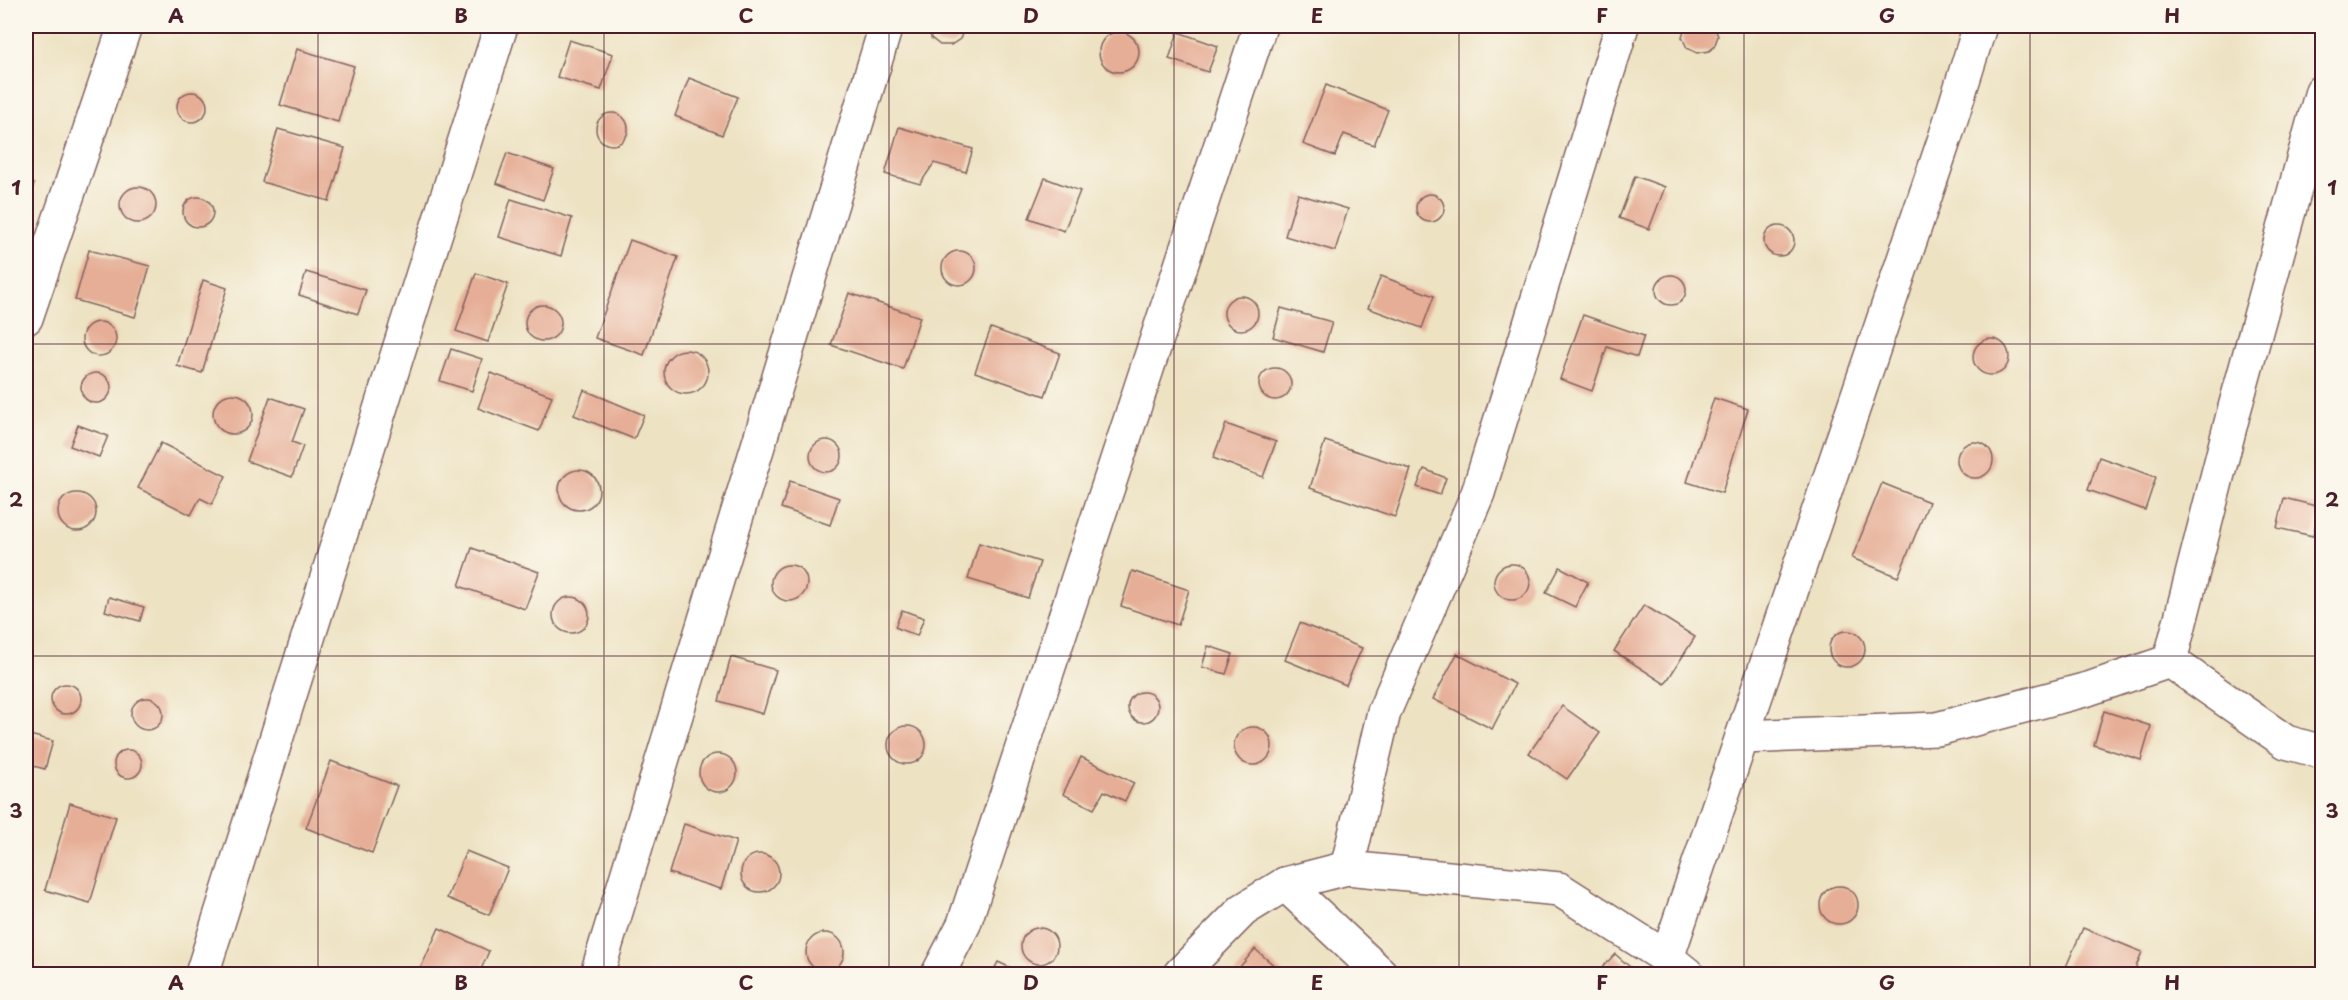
<svg xmlns="http://www.w3.org/2000/svg" width="2348" height="1000" viewBox="0 0 2348 1000" font-family="'Playpen Sans',sans-serif">
<style>
.building{fill:#e6ae96}
.lines{fill:none;stroke-linecap:round;stroke-linejoin:round}
.minor-casing{stroke:#836360;stroke-width:36}
.minor{stroke:#fff;stroke-width:33}
.grid{fill:none;stroke:#4a1f2b;stroke-width:1.5;stroke-opacity:0.55}
.neatline{fill:none;stroke:#4a1f2b;stroke-width:2}
.grid-label{font-size:20px;text-anchor:middle;font-weight:bold;fill:#4a1f2b}
</style>
<rect width="100%" height="100%" fill="#fbf7ec"/>
<filter id="ink" filterUnits="userSpaceOnUse"><feTurbulence type="fractalNoise" baseFrequency=".0167" numOctaves="2"/><feDisplacementMap in="SourceGraphic" scale="12" xChannelSelector="R" yChannelSelector="G"/><feConvolveMatrix kernelMatrix="1 2 1 2 8 2 1 2 1" color-interpolation-filters="sRGB"/></filter>
<filter id="wash" filterUnits="userSpaceOnUse"><feTurbulence type="fractalNoise" baseFrequency=".008" numOctaves="4" result="noise"/><feDisplacementMap in="SourceGraphic" scale="24" xChannelSelector="R" yChannelSelector="G"/><feGaussianBlur stdDeviation="1.35" result="paint"/><feColorMatrix in="noise" values="0 0 0 0 0 0 0 0 0 0 0 0 0 0 0 0 0 1.4 0 .05"/><feComposite in="paint" operator="in"/></filter>
<g filter="url(#wash)">
<rect width="100%" height="100%" fill="#ede2c2"/>
<g id="blocks">
<g class="building">
<polygon points="929,26 962,26 962,34 960,39 951,45 940,45 931,38"/>
<polygon points="1462,26 1489,26 1486,34"/>
<polygon points="1685,26 1714,26 1718,36 1714,47 1709,51 1697,53 1687,48 1682,37"/>
<polygon points="1178,32 1218,46 1208,72 1169,59"/>
<circle cx="1119" cy="52" r="20"/>
<polygon points="569,40 613,54 601,90 557,77"/>
<polygon points="297,49 354,66 338,122 280,105"/>
<polygon points="689,78 738,97 722,135 675,116"/>
<polygon points="1326,85 1388,110 1374,145 1344,134 1335,156 1303,144"/>
<circle cx="192" cy="107" r="15"/>
<circle cx="612" cy="129" r="16"/>
<polygon points="899,127 973,149 966,172 934,163 920,184 885,174"/>
<polygon points="278,129 345,148 329,201 262,182"/>
<polygon points="507,153 554,169 543,200 496,183"/>
<polygon points="1635,176 1665,187 1649,229 1619,218"/>
<polygon points="1045,178 1080,191 1064,231 1029,218"/>
<polygon points="26,180 34,184 30,194 26,192"/>
<circle cx="138" cy="205" r="18"/>
<circle cx="1430" cy="208" r="14"/>
<polygon points="1298,194 1348,209 1335,251 1285,236"/>
<circle cx="198" cy="212" r="15"/>
<polygon points="511,199 572,218 561,256 499,237"/>
<circle cx="1779" cy="241" r="15"/>
<polygon points="630,240 678,257 644,355 595,338"/>
<polygon points="89,250 150,266 135,317 75,300"/>
<circle cx="959" cy="268" r="17"/>
<polygon points="306,272 366,290 358,314 299,295"/>
<polygon points="476,273 508,284 488,342 456,331"/>
<circle cx="1671" cy="290" r="15"/>
<polygon points="1381,276 1434,296 1422,328 1368,308"/>
<polygon points="203,280 227,288 202,373 177,366"/>
<polygon points="849,293 920,317 903,369 831,345"/>
<circle cx="1241" cy="313" r="17"/>
<circle cx="543" cy="323" r="18"/>
<polygon points="1281,308 1332,322 1323,352 1273,337"/>
<polygon points="1583,315 1644,336 1637,357 1607,347 1592,391 1560,379"/>
<circle cx="99" cy="339" r="17"/>
<polygon points="991,328 1060,353 1045,396 975,372"/>
<circle cx="1991" cy="357" r="18"/>
<polygon points="451,349 482,359 472,391 440,381"/>
<circle cx="686" cy="372" r="22"/>
<circle cx="1275" cy="384" r="16"/>
<circle cx="96" cy="388" r="15"/>
<polygon points="491,373 552,396 539,431 478,408"/>
<polygon points="584,390 644,415 634,439 574,415"/>
<circle cx="233" cy="414" r="20"/>
<polygon points="270,397 304,409 292,442 303,446 292,477 247,461"/>
<polygon points="1714,398 1748,409 1722,493 1687,482"/>
<polygon points="1226,424 1276,442 1263,477 1213,458"/>
<polygon points="78,425 108,436 99,457 70,446"/>
<circle cx="826" cy="456" r="16"/>
<polygon points="1325,441 1411,469 1395,517 1310,488"/>
<circle cx="1975" cy="460" r="18"/>
<polygon points="161,443 226,476 212,504 200,498 191,515 138,488"/>
<polygon points="2099,457 2156,477 2145,510 2088,490"/>
<polygon points="1424,469 1446,478 1440,495 1417,487"/>
<circle cx="579" cy="490" r="20"/>
<polygon points="790,481 839,498 830,525 781,508"/>
<polygon points="1882,483 1929,502 1898,577 1852,558"/>
<circle cx="77" cy="512" r="19"/>
<polygon points="2284,498 2320,507 2313,536 2277,528"/>
<polygon points="979,543 1040,562 1028,598 968,579"/>
<polygon points="472,548 539,572 525,609 459,586"/>
<circle cx="1512" cy="582" r="18"/>
<circle cx="789" cy="583" r="18"/>
<polygon points="1560,567 1588,582 1575,607 1546,593"/>
<polygon points="1132,571 1189,590 1178,625 1121,606"/>
<polygon points="109,597 144,607 140,621 105,611"/>
<circle cx="571" cy="615" r="18"/>
<polygon points="1644,605 1695,637 1665,684 1614,651"/>
<polygon points="902,610 924,618 917,636 895,627"/>
<polygon points="1300,623 1362,648 1346,685 1285,660"/>
<circle cx="1847" cy="649" r="18"/>
<polygon points="1208,646 1233,654 1226,674 1202,667"/>
<polygon points="1457,654 1515,684 1492,729 1433,699"/>
<polygon points="731,657 776,670 763,714 719,701"/>
<circle cx="66" cy="699" r="15"/>
<circle cx="1143" cy="707" r="15"/>
<circle cx="147" cy="714" r="16"/>
<polygon points="1562,706 1600,733 1567,779 1529,753"/>
<polygon points="2104,711 2151,726 2141,760 2094,745"/>
<circle cx="907" cy="745" r="19"/>
<circle cx="1253" cy="746" r="19"/>
<polygon points="26,734 53,741 45,769 26,764"/>
<circle cx="128" cy="764" r="14"/>
<circle cx="718" cy="773" r="19"/>
<polygon points="1081,757 1134,783 1125,801 1104,791 1094,809 1063,794"/>
<polygon points="331,761 397,786 372,853 306,828"/>
<polygon points="70,803 116,817 90,903 45,890"/>
<polygon points="684,824 736,841 721,889 669,873"/>
<polygon points="466,851 508,868 489,915 447,898"/>
<circle cx="760" cy="873" r="19"/>
<circle cx="1839" cy="905" r="19"/>
<circle cx="1039" cy="946" r="18"/>
<polygon points="439,928 489,951 479,974 418,974"/>
<polygon points="2083,928 2142,952 2133,974 2078,974 2065,969"/>
<circle cx="825" cy="952" r="19"/>
<polygon points="1255,949 1284,974 1234,974"/>
<polygon points="1615,954 1638,974 1596,974"/>
<polygon points="998,962 1024,974 992,974"/>
</g>
</g>
</g>
<g filter="url(#ink)">
<use href="#blocks" fill-opacity="0" stroke="#836360" stroke-width="1.5"/>
<g class="lines">
<g class="minor-casing">
<g id="minor">
<polyline points="26,318 125,26"/>
<polyline points="2170,661 2286,742 2322,752"/>
<polyline points="1742,737 1937,729 2088,689 2170,661 2234,411 2322,91"/>
<polyline points="1347,868 1384,712 1478,493 1622,26"/>
<polyline points="1285,884 1381,974"/>
<polyline points="1667,958 1946,135 1980,26"/>
<polyline points="202,974 501,26"/>
<polyline points="597,974 886,26"/>
<polyline points="938,974 964,924 1260,26"/>
<polyline points="1180,974 1243,910 1285,884 1347,868 1559,889 1667,958 1687,974"/>
</g>
</g>
<use href="#minor" class="minor"/>
</g>
</g>
<path class="grid" d="M318 26V974M604 26V974M889 26V974M1174 26V974M1459 26V974M1744 26V974M2030 26V974M26 344H2322M26 656H2322"/>
<rect width="2348" height="1000" fill="none" stroke="#fbf7ec" stroke-width="66"/>
<rect x="33" y="33" width="2282" height="934" class="neatline"/>
<g class="grid-label">
<text x="176" y="23">A</text>
<text x="461" y="23">B</text>
<text x="746" y="23">C</text>
<text x="1031" y="23">D</text>
<text x="1317" y="23">E</text>
<text x="1602" y="23">F</text>
<text x="1887" y="23">G</text>
<text x="2172" y="23">H</text>
<text x="16" y="195">1</text>
<text x="2332" y="195">1</text>
<text x="16" y="507">2</text>
<text x="2332" y="507">2</text>
<text x="16" y="818">3</text>
<text x="2332" y="818">3</text>
<text x="176" y="990">A</text>
<text x="461" y="990">B</text>
<text x="746" y="990">C</text>
<text x="1031" y="990">D</text>
<text x="1317" y="990">E</text>
<text x="1602" y="990">F</text>
<text x="1887" y="990">G</text>
<text x="2172" y="990">H</text>
</g>
</svg>
